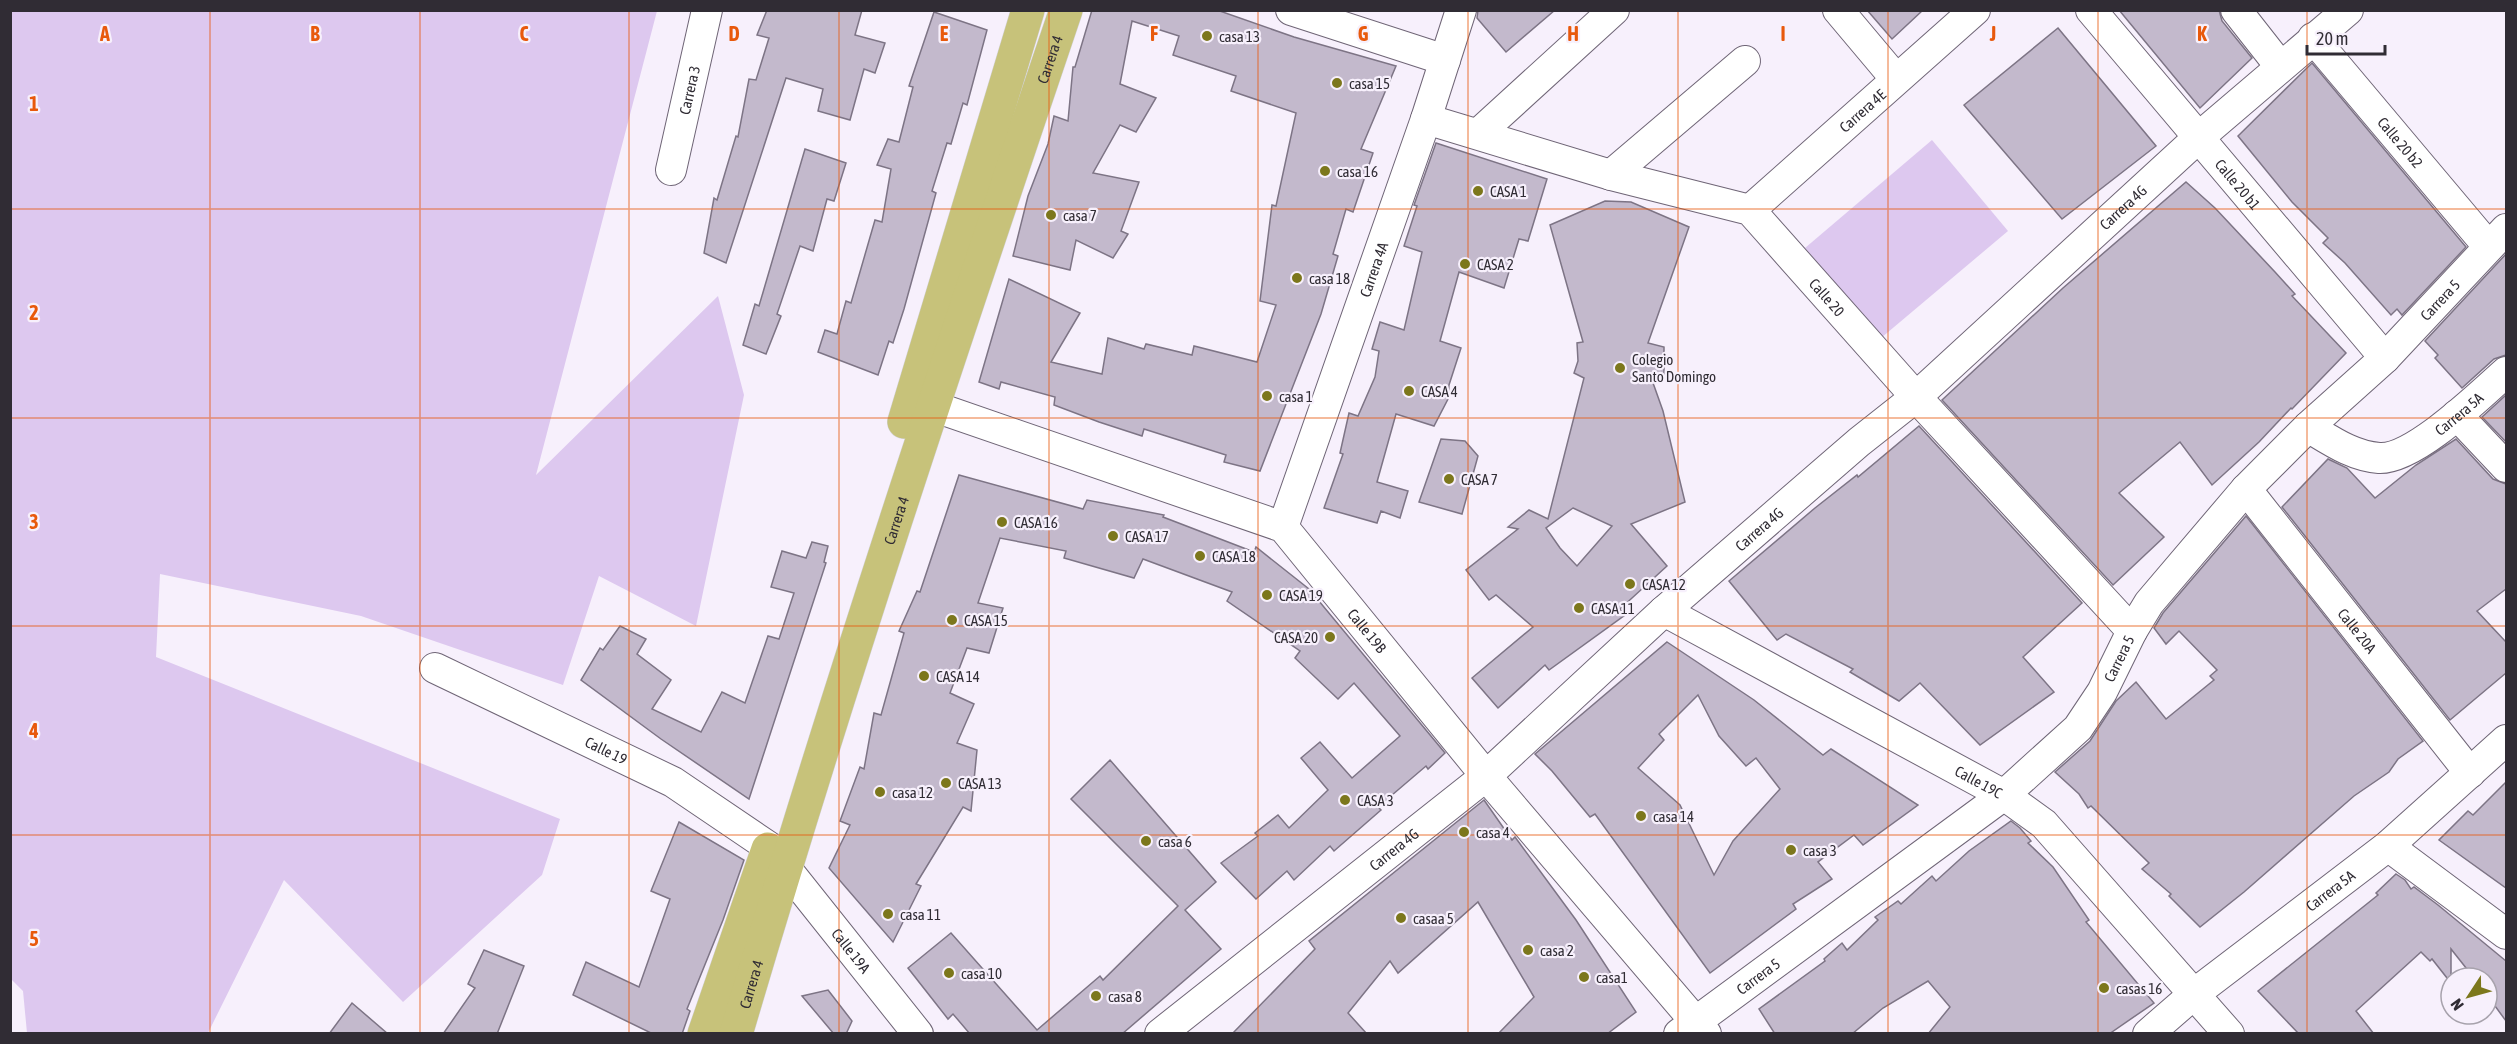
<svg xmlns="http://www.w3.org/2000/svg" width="2517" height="1044" viewBox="0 0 2517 1044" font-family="'Asap Condensed',sans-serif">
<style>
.green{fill:#ddc8ef}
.building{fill:#c3b9cc;stroke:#7d7485;stroke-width:1.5;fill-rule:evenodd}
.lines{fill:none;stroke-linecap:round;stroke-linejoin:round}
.minor-casing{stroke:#6f6576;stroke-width:32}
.major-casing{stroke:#d1d1d2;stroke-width:34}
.minor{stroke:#fff;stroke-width:30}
.major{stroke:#c7c27a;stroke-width:33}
.grid{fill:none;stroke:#e8590c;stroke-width:1.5;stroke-opacity:0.55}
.poi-dot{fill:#7c771c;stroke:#f7f0fc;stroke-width:2}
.labels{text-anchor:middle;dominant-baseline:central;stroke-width:4.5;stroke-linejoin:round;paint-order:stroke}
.poi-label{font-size:15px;fill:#302c34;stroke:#f7f0fc;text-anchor:start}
.street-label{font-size:15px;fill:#302c34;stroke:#f7f0fc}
.grid-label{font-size:20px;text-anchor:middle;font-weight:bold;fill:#e8590c;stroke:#f7f0fc;stroke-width:4.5;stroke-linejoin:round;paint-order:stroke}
</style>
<rect width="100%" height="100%" fill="#f7f0fc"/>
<g class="green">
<polygon points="10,11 657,11 536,475 718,296 744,395 696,626 599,576 563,685 361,616 160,574 156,657 560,819 542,875 403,1002 284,880 208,1033 27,1033 23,991 10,978"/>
<polygon points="1932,140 2008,231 1881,338 1805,248"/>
</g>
<g class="building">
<polygon points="767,10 862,10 855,35 885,43 875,73 864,69 850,120 818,111 823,89 786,78 726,263 704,253 714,198 717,200 736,136 738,137 749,79 756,80 769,38 757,35"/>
<polygon points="1092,10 1217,10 1294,37 1396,66 1361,149 1373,153 1353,212 1346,209 1333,254 1338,256 1321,314 1260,471 1224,462 1226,455 1144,429 1142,436 1099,422 1054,405 1055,397 1001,382 999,389 979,382 1009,279 1080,313 1051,362 1102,374 1108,338 1144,349 1146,344 1192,355 1194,346 1257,362 1276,305 1260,301 1272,205 1276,206 1296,113 1231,91 1236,76 1173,55 1179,36 1132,21 1120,84 1156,98 1136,132 1120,125 1093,173 1139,182 1121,231 1128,234 1113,258 1076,240 1070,270 1013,256 1028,196 1048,144 1054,116 1068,121 1073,67 1075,67"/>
<polygon points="1478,10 1555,10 1506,52 1477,18"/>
<polygon points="1867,10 1923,10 1892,39"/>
<polygon points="2119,10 2219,10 2222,21 2252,58 2200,108"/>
<polygon points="934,12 987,30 967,105 963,103 951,144 947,143 932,191 936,193 904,309 893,343 889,341 878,375 818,352 825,330 837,334 846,301 851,303 875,220 882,222 891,169 877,165 888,139 899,142 913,87 909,86"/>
<polygon points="2058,28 2156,146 2062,219 1964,105"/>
<polygon points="2312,63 2466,247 2402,315 2397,309 2391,315 2345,263 2323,243 2328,238 2292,202 2238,136"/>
<polygon points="1436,143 1547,179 1528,241 1519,239 1504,288 1459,272 1440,341 1461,348 1449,385 1448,399 1434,426 1396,414 1377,482 1408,491 1400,518 1381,511 1377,523 1324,508 1343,454 1340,453 1349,413 1358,416 1375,377 1379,351 1372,349 1380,322 1404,330 1422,252 1404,246 1417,206 1414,205"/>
<polygon points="805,149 846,163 834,201 827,199 813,251 800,246 777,314 781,316 766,354 743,345 755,304 759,306"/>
<polygon points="2186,182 2215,208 2275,272 2295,294 2292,296 2346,353 2292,409 2291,408 2259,442 2212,485 2180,442 2119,493 2164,537 2113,585 1942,400 2063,288"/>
<path d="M1605 201 1631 202 1689 227 1648 343 1664 347V378L1652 380 1663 411 1685 502 1631 524 1667 566 1620 609 1625 615 1549 670 1545 665 1498 708 1472 678 1533 627 1496 595 1489 600 1466 570 1518 529 1508 527 1529 510 1548 519 1584 378 1574 373 1578 361 1577 343 1583 342 1550 225ZM1573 508 1612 526 1577 566 1560 548 1546 528Z"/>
<polygon points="2506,254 2506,355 2494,359 2462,388 2435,358 2438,355 2425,341"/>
<polygon points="2506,395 2506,442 2482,417"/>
<polygon points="1919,426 2082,603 2023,657 2054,692 1980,745 1920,683 1899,701 1850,672 1853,669 1786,634 1777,640 1729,581 1815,508 1857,475 1858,477"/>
<polygon points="1441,439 1465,441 1478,456 1462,514 1419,502"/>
<polygon points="2456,439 2493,479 2506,484 2506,589 2477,611 2506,642 2506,673 2450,720 2282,507 2328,459 2347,468 2375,498 2416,465"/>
<polygon points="959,475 1083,509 1087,500 1164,515 1163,517 1254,552 1256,547 1309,589 1445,753 1428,769 1426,766 1378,807 1381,810 1334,851 1330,846 1294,880 1287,871 1256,899 1221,863 1258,836 1255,833 1278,815 1289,828 1328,790 1301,758 1320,742 1352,778 1400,736 1354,683 1338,699 1295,658 1300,651 1227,601 1232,592 1143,559 1134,578 1064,558 1066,551 1000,538 978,603 1003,608 989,653 967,648 950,693 974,704 957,743 977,750 971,811 963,807 916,884 921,886 893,942 829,868 850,825 840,821 860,767 864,769 874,713 881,715 904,633 899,631 917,591 920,592"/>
<polygon points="2246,516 2423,741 2398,759 2389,772 2354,796 2244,892 2200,927 2169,896 2171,894 2142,869 2149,863 2091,806 2088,808 2079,794 2055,772 2090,741 2116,701 2136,682 2166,719 2214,680 2210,676 2217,670 2179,631 2166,644 2154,628 2163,613"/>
<polygon points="812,542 828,546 824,562 826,563 749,799 661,739 581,680 600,648 603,650 620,626 646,639 637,654 671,680 652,709 701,732 722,692 745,703 768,636 779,639 794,593 771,587 782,551 806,558"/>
<path d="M1667 642 1754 700 1823 755 1831 749 1918 805 1863 845 1854 835 1818 862 1832 879 1793 904 1796 909 1710 973 1595 814 1590 817 1552 771 1535 754ZM1698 695 1719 736 1746 766 1756 758 1780 789 1733 841 1714 875 1680 805 1638 768 1664 740 1659 734Z"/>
<polygon points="1110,760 1216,882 1185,910 1221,949 1122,1034 970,1034 953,1014 948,1019 908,968 951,933 1037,1030 1100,976 1103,980 1178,906 1071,799"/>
<polygon points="2506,782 2506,888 2439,840 2468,811 2473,815"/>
<polygon points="1484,800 1512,840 1515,837 1576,920 1636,1012 1607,1034 1498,1034 1534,997 1478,902 1398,973 1390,961 1348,1013 1367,1034 1232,1034 1315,949 1309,941"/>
<polygon points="2011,821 2020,828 2031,841 2028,843 2053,867 2089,920 2086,922 2154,1003 2109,1034 1928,1034 1950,1007 1928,981 1883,1008 1852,1034 1775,1034 1759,1009 1825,961 1824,959 1842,943 1847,950 1878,920 1875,917 1898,901 1901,904 1932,876 1936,881 1969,851"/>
<polygon points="679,822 744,860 723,920 687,1009 690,1011 682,1034 653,1034 573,995 586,962 639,987 670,899 651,891"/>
<polygon points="2396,874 2405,880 2411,889 2414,887 2438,905 2506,961 2506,1021 2487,995 2487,978 2474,978 2451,949 2451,983 2432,959 2430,961 2421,952 2356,1011 2374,1034 2299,1034 2258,991 2378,895 2376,893"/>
<polygon points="484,950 524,966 497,1034 443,1034 475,988 468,984"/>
<polygon points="828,990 852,1021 846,1034 834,1034 802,996"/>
<polygon points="352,1003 388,1034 329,1034"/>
</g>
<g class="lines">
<g class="minor-casing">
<g id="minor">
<polyline points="1291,10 1445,60"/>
<polyline points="1838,10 1896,79"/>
<path id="s1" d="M2091 10 2385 358"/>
<polyline points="2236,10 2280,66"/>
<path id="s2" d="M2313 38 2488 246"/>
<path id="s3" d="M1426 119 1611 175 1750 210 1916 397 2132 631"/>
<polyline points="1478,134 1614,10"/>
<path id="s4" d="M671 170 707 10"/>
<polyline points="1611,175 1745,61"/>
<path id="s5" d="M1750 210 1975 10"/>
<path id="s6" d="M912 399 1283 527 1486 776 1706 1034"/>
<polyline points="2457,415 2506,467"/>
<path id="s7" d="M2308 427C2330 440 2352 456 2379 458 2414 460 2480 395 2506 372"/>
<path id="s8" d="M2246 489 2470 773"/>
<path id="s9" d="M1283 527 1426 119 1461 10"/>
<path id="s10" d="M1664 611 2004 795 2044 824 2229 1034"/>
<path id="s11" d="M435 668 673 782 769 847 918 1034"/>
<polyline points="2388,846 2506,934"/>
<path id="s12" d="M1160 1034 1486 776 1664 611 1859 442 1916 397 2198 138 2348 10"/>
<path id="s13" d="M1679 1034 2004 795 2078 728 2102 692 2132 631 2149 603 2246 489 2308 427 2385 358 2506 229"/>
<path id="s14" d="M2148 1034 2194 994 2388 846 2506 740"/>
</g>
</g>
<g class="major-casing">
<g id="major">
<polyline points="904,422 1028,10"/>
<polyline points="704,1034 768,849"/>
<path id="s15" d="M736 1034C837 690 951 350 1066 10"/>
</g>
</g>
<use href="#minor" class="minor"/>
<use href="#major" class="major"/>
</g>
<path class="grid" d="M210 10V1034M420 10V1034M629 10V1034M839 10V1034M1049 10V1034M1258 10V1034M1468 10V1034M1678 10V1034M1888 10V1034M2098 10V1034M2307 10V1034M10 209H2506M10 418H2506M10 626H2506M10 835H2506"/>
<g class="poi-dot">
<circle cx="1207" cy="36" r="6"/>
<circle cx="1337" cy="83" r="6"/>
<circle cx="1325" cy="171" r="6"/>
<circle cx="1478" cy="191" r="6"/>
<circle cx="1051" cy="215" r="6"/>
<circle cx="1465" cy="264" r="6"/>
<circle cx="1297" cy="278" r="6"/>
<circle cx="1620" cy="368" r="6"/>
<circle cx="1409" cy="391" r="6"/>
<circle cx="1267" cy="396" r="6"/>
<circle cx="1449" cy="479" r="6"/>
<circle cx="1002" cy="522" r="6"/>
<circle cx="1113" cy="536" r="6"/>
<circle cx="1200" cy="556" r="6"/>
<circle cx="1630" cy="584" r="6"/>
<circle cx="1267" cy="595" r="6"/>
<circle cx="1579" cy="608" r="6"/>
<circle cx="952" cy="620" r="6"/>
<circle cx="1330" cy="637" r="6"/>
<circle cx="924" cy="676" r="6"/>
<circle cx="946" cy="783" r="6"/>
<circle cx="880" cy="792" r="6"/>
<circle cx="1345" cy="800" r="6"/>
<circle cx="1641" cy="816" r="6"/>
<circle cx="1464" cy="832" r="6"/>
<circle cx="1146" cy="841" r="6"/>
<circle cx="1791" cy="850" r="6"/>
<circle cx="888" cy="914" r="6"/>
<circle cx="1401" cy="918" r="6"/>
<circle cx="1528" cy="950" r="6"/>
<circle cx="949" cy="973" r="6"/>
<circle cx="1584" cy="977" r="6"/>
<circle cx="2104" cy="988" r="6"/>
<circle cx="1096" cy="996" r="6"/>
</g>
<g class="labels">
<g class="poi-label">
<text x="1219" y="36">casa 13</text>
<text x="1349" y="83">casa 15</text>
<text x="1337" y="171">casa 16</text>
<text x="1490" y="191">CASA 1</text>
<text x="1063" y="215">casa 7</text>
<text x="1477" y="264">CASA 2</text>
<text x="1309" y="278">casa 18</text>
<text x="1632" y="359">Colegio<tspan x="1632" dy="17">Santo Domingo</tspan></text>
<text x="1421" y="391">CASA 4</text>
<text x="1279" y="396">casa 1</text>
<text x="1461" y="479">CASA 7</text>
<text x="1014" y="522">CASA 16</text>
<text x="1125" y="536">CASA 17</text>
<text x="1212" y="556">CASA 18</text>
<text x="1642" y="584">CASA 12</text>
<text x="1279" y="595">CASA 19</text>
<text x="1591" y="608">CASA 11</text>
<text x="964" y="620">CASA 15</text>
<text x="1318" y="637" text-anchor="end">CASA 20</text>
<text x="936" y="676">CASA 14</text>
<text x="958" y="783">CASA 13</text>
<text x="892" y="792">casa 12</text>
<text x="1357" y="800">CASA 3</text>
<text x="1653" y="816">casa 14</text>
<text x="1476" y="832">casa 4</text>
<text x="1158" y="841">casa 6</text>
<text x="1803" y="850">casa 3</text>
<text x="900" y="914">casa 11</text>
<text x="1413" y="918">casaa 5</text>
<text x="1540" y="950">casa 2</text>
<text x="961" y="973">casa 10</text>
<text x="1596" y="977">casa1</text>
<text x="2116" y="988">casas 16</text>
<text x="1108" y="996">casa 8</text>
</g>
<g class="street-label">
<text stroke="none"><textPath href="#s15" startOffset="1024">Carrera 4</textPath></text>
<text stroke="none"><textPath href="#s4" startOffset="82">Carrera 3</textPath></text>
<text stroke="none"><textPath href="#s5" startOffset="150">Carrera 4E</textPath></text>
<text stroke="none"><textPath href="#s2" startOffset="136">Calle 20 b2</textPath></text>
<text stroke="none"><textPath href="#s1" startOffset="228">Calle 20 b1</textPath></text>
<text stroke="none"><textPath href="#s12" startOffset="1270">Carrera 4G</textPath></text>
<text stroke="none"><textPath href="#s9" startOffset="273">Carrera 4A</textPath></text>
<text stroke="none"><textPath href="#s3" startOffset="453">Calle 20</textPath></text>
<text stroke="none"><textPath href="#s13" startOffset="1068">Carrera 5</textPath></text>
<text stroke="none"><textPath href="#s7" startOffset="171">Carrera 5A</textPath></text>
<text stroke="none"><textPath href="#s15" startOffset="538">Carrera 4</textPath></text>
<text stroke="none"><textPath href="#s12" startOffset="784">Carrera 4G</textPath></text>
<text stroke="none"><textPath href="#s6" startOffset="526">Calle 19B</textPath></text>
<text stroke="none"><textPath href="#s8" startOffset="180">Calle 20A</textPath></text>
<text stroke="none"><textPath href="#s13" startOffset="584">Carrera 5</textPath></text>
<text stroke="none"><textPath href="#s11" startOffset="190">Calle 19</textPath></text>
<text stroke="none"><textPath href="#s10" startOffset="358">Calle 19C</textPath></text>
<text stroke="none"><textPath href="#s12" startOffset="298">Carrera 4G</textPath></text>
<text stroke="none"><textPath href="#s14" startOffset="232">Carrera 5A</textPath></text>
<text stroke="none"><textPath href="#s11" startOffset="512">Calle 19A</textPath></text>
<text stroke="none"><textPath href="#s13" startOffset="98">Carrera 5</textPath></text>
<text stroke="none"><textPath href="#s15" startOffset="52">Carrera 4</textPath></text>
</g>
</g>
<g class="grid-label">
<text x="105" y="41">A</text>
<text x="315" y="41">B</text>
<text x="524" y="41">C</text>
<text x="734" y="41">D</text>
<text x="944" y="41">E</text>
<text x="1154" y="41">F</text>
<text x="1363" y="41">G</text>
<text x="1573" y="41">H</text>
<text x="1783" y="41">I</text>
<text x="1993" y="41">J</text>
<text x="2202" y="41">K</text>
<text x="34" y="111">1</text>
<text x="34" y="320">2</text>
<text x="34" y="529">3</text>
<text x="34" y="738">4</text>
<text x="34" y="946">5</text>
</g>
<rect width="2517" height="1044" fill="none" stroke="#302c34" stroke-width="24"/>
<g transform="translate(2469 996) rotate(234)"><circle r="28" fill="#f7f0fc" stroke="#a7a2ac" stroke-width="1.5"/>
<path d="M0-4.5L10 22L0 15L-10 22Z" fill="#7c771c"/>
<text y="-9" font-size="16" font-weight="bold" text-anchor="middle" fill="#302c34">N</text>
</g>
<path d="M2307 45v9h78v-9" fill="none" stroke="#302c34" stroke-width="3"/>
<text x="2316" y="45" font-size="18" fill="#302c34" stroke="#f7f0fc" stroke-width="4.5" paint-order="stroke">20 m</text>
</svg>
